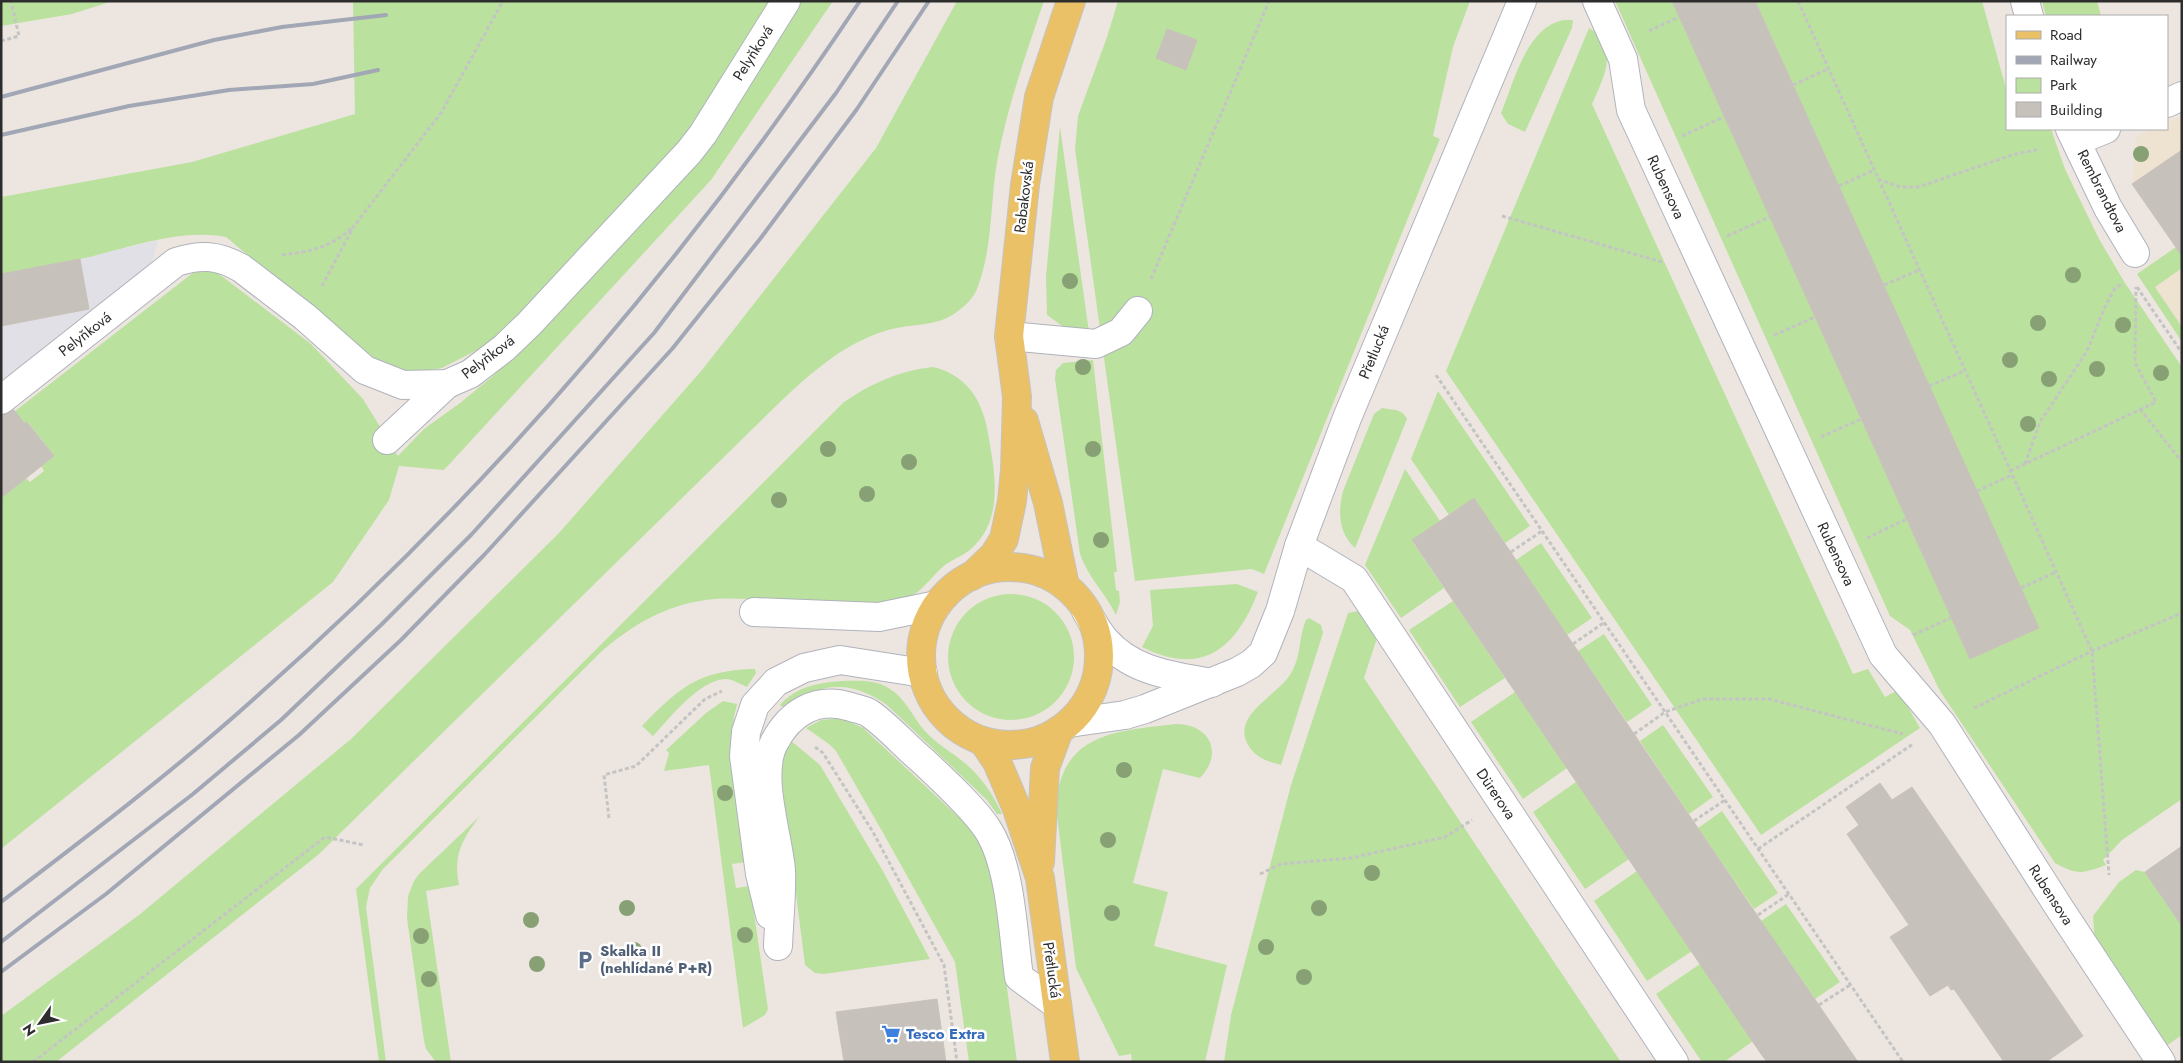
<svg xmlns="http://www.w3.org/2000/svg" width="2183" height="1063" viewBox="0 0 2183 1063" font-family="Jost,sans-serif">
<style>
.industrial{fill:#e1e0e6}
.education{fill:#eee2d0}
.green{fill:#bbe19f}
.building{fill:#c6c1bb;stroke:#c9c2b9}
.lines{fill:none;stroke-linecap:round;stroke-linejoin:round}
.minor-casing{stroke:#b0b3bc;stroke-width:30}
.major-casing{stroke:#c4c4c4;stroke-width:30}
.path{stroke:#c4c4c4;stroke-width:3;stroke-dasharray:4 2.5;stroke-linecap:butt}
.minor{stroke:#fff;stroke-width:28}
.major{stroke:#ebc167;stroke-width:28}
.rail{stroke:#a2a7b6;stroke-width:4}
.tree{fill:#87a175}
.labels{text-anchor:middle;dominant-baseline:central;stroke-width:5;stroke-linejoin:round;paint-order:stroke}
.street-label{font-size:15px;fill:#2d2d2d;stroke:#fff}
.service-label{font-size:15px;font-weight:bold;fill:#4e5e75;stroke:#fff;text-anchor:start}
.shop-label{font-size:15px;font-weight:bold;fill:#366cbe;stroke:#fff;text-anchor:start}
</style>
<rect width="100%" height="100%" fill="#ede6e0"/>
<polygon class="industrial" points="158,240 153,259 142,274 1,386 1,274 80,259"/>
<g class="education">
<polygon points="2182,116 2182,256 2132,184 2137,136 2153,129 2167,129 2167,123"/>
<polygon points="2182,268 2182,327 2155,286"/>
</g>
<g class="green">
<polygon points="1,1 113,1 72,14 1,26"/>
<path d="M353 1H772L689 136 521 320 483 347 442 368 418 372 398 370 365 353 226 237C178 228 127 249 80 259 54 265 27 269 1 274V197L192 162 355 114Z"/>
<path d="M796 1H833L711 180 444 470 399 466 389 500 333 582 1 849V472L14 488 26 478 30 482 44 471 41 466 54 456 28 422 25 424 1 422 194 272C206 268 213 270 223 277L311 344 363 399 398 456 424 429 460 403 493 376 697 161Z"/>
<path d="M957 1H1044C1026 54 1007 107 997 162 990 204 993 248 977 289 973 299 963 308 954 314 936 326 912 324 892 329 846 341 812 372 779 403L318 855 56 1062H1V1016L139 915 351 739 559 533 702 370 876 148Z"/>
<polygon points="1118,1 1470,1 1453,47 1433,136 1440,139 1264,574 1252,569 1135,581 1075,149 1078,116 1107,37"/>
<path d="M1615 1H1672L1970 659 2038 628 1755 1H1982L2007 92V129H2051L2065 169 2099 239 2125 283 2182 367V799L2122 840 2103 860 2106 865C2082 874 2077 875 2055 863L1940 691 1910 630 1890 616Z"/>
<polygon points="2042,1 2097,1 2101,16 2046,16"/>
<path d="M1565 20H1573L1572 28 1525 132 1508 124 1501 113C1514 82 1527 25 1565 20Z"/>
<path d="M1589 28C1621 47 1603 79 1592 104L1853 674 1868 669 1885 697 1898 690 1920 728 1761 835 1446 371Z"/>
<polygon points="1060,127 1089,332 1065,328 1047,315 1046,276"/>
<polygon points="2176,247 2182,256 2182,268 2155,287 2182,327 2182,342 2137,274"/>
<path d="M1093 360 1117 572H1114L1116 590 1119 591 1120 602 1116 615C1106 594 1087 576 1080 554L1055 379 1056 370 1063 363Z"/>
<path d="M933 367C964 374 981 397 987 428 994 468 1006 518 971 549 964 555 956 558 948 563 934 572 924 591 909 597 851 622 769 592 706 600 664 606 634 624 602 651L383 869 370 888 366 907 386 1062H379L356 889 844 402C872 383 898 371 933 367Z"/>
<polygon points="1438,391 1530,526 1505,543 1474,498 1449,515 1411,459"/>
<path d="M1382 408C1393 410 1403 409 1407 419L1355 548C1338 532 1338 512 1343 491L1374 414Z"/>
<polygon points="1405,469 1440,521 1412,541 1444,588 1401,618 1365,565"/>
<polygon points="1541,543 1592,618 1567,635 1516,560"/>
<path d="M1237 584 1258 592C1236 649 1202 677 1142 647L1153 626 1150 590Z"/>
<circle cx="1011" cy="657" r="63"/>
<polygon points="1453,601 1505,678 1460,707 1409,630"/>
<polygon points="1362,610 1377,638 1364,678 1621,1062 1224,1062 1231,1015 1291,785 1348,613"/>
<path d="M1309 618 1321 625 1323 633 1281 765C1266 761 1254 757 1247 743 1233 715 1277 695 1290 675 1302 656 1298 639 1306 620Z"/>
<polygon points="1604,634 1652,705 1627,722 1578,651"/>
<path d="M749 669H755L756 673 747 687C740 684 733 679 725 679 698 681 670 718 653 736L642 726C678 689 696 672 749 669Z"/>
<path d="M841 681C858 681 875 679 890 689 906 699 912 716 924 730 936 744 952 752 966 764 982 778 993 794 1002 814H997L987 800 887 705C850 679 820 682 785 708L780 705C797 686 818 683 841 681Z"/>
<polygon points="1515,692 1567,768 1523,799 1471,722"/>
<path d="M723 701 737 704C723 755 739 811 746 862L732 864 736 888 750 886 768 1009 765 1015 743 1028 709 765 664 771 669 753 666 750 706 713Z"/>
<polygon points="831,719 844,719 863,728 967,825 984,851 993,884 1017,1062 969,1062 955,962 882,831 836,751 829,744 806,728 821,720"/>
<path d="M1176 724C1210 724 1224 753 1200 778L1163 769 1133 883 1168 892 1154 946 1227 965 1205 1062H1132L1131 1054 1119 1056 1076 968 1056 808C1060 733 1115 731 1176 724Z"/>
<polygon points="1663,725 1713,797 1689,814 1640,741"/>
<polygon points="790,740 820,765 884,873 930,959 824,974 815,973 805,965 781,776 781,765"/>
<polygon points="1576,782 1629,859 1585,889 1533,812"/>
<polygon points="1722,811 1778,893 1754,909 1698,828"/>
<path d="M480 816C462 840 453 854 459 885L426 891 451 1062H436L426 1049 424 1041 407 918 408 896 414 881 419 874Z"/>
<polygon points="2136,870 2145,872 2182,926 2182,1035 2166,1046 2095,944 2093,916 2119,882"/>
<polygon points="1637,871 1692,951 1647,981 1594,901"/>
<polygon points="1786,904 1840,982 1815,999 1761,921"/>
<polygon points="1700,964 1753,1041 1724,1062 1702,1062 1656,994"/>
</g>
<g class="building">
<polygon points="1672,1 1755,1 2039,628 1970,659"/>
<polygon points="1167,29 1197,40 1186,70 1156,58"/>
<polygon points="2182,150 2182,256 2132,184"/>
<polygon points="80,259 89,309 1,326 1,274"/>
<polygon points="14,410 25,424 27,422 54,456 1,498 1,415"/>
<polygon points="1474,498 1761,921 1858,1062 1767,1062 1761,1054 1412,540"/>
<polygon points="1880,783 1892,800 1912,787 2083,1036 2046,1062 2004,1062 1954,989 1951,990 1948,985 1930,996 1890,937 1909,925 1847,834 1859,825 1846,807"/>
<polygon points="2182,846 2182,926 2145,872"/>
<polygon points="937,999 946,1062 844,1062 836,1012"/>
</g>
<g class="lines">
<g class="minor-casing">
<g id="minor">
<polyline points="1597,1 1623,59 1631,110 1883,655 1942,724 2060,909 2161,1062"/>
<polyline points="2025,1 2029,16"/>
<polyline points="2167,103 2182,96"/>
<polyline points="2070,129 2108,208 2135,253"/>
<polyline points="2077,141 2106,129"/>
<polyline points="1009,336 1096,344 1121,332 1138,311"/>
<path d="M1 400 176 262C201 254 218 255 241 268L305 317 365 370 403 385 447 384 470 374 504 348 529 324 689 152 703 134 786 1"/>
<polyline points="387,440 447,384"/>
<polyline points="1299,546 1354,579 1674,1062"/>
<path d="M1086 611C1092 621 1098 632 1105 640 1132 672 1174 676 1212 683"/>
<polyline points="754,612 879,617 937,605"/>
<polyline points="1069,723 1125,715 1145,709 1237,672 1251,664 1263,653 1280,611 1299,546 1347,418 1522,1"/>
<polyline points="770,915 760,874 744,756 746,732 755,705 776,682 804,668 840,660 923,673"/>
<path d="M778 946C779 921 782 895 781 870 778 835 757 775 774 743 790 712 817 696 851 707 857 709 864 710 869 713 888 726 905 746 923 761 941 778 975 809 988 830 1011 866 1013 934 1019 977L1057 1005"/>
</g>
</g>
<g class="major-casing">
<g id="major">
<polyline points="1024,421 1048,503 1065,586"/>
<circle cx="1010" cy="656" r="89"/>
<polyline points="972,576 994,555 1004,539 1012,501 1015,470 1017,397 1009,336 1025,185 1039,97 1071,1"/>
<polyline points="983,741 997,762 1017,809 1040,878 1065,1062"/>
<polyline points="1040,862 1045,768 1059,730"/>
</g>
</g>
<g class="path">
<polyline points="1798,1 2092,651 2109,875"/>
<polyline points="1649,31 1679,17"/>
<polyline points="1,41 19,36 11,1"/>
<polyline points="1793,85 1828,69"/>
<polyline points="1682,136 1724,117"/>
<polyline points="1878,179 1900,187 1918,187 2012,155 2040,149"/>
<polyline points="1839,186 1874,170"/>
<polyline points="1502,216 1662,262"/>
<polyline points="1727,236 1770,217"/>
<path d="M282 255C312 251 329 248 352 228"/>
<polyline points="1151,279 1269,1"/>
<polyline points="1884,285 1919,270"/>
<polyline points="322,286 354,226 441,113 503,1"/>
<polyline points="2137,287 2182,353"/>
<polyline points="1774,335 1815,317"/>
<polyline points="1436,375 1903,1062"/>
<polyline points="1929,386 1964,371"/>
<polyline points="2140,409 2182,462"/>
<polyline points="1821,437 1861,419"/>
<polyline points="2025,464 2040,422 2087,351 2104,309 2115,288 2122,284"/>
<polyline points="2010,471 2156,402 2135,363 2136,287"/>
<polyline points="1977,491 2012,475"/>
<polyline points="1867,538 1907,519"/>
<polyline points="1511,552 1542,531"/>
<polyline points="2021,588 2056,572"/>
<polyline points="1913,635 1951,618"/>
<polyline points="1573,644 1605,622"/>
<polyline points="1974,708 2092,651 2182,613"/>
<polyline points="1634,734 1665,712 1703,699 1769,699 1903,734"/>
<polyline points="815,747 823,753 873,832 944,965 957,1062"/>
<polyline points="609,818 604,775 636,766 705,699 722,691"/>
<polyline points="1694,821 1725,800"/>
<polyline points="1758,849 1913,744"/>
<polyline points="1260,874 1281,864 1351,858 1445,837 1472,820"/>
<polyline points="1758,915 1789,894"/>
<polyline points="1819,1005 1850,985"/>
<polyline points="33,1062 325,837 364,845"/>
</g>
<use href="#minor" class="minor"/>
<use href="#major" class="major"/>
<g class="rail">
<polyline points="1,97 214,40 282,27 386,15"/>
<polyline points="1,135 129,106 229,90 313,84 378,70"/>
<path d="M1 902C88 836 175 770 256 697 487 493 689 258 860 1"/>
<polyline points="1,942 193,794 281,720 382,624 471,535 654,333 836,93 898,1"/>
<polyline points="1,972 106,894 299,735 401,640 485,554 672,349 760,239 857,109 929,1"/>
</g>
</g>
<g class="tree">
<circle cx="2141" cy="154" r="8"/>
<circle cx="2073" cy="275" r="8"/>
<circle cx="1070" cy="281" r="8"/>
<circle cx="2038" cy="323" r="8"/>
<circle cx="2123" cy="325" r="8"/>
<circle cx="2010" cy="360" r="8"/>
<circle cx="1083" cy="367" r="8"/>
<circle cx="2097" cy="369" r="8"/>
<circle cx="2161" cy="373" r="8"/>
<circle cx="2049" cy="379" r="8"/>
<circle cx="2028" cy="424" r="8"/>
<circle cx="828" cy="449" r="8"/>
<circle cx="1093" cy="449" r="8"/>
<circle cx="909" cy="462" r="8"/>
<circle cx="867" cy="494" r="8"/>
<circle cx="779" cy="500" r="8"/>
<circle cx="1101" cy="540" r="8"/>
<circle cx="1124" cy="770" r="8"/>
<circle cx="725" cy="793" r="8"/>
<circle cx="1108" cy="840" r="8"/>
<circle cx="1372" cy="873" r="8"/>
<circle cx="627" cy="908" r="8"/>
<circle cx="1319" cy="908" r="8"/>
<circle cx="1112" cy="913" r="8"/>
<circle cx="531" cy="920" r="8"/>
<circle cx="745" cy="935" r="8"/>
<circle cx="421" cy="936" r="8"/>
<circle cx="1266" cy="947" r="8"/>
<circle cx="634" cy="950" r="8"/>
<circle cx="537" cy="964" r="8"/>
<circle cx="1304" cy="977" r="8"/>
<circle cx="429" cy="979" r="8"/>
</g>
<defs>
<g id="parking-bare" transform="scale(1.5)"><path d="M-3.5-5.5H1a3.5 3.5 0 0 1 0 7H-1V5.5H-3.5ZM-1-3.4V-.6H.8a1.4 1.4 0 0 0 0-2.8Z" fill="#5c6f8a" stroke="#fff" stroke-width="2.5" paint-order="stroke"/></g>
<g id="supermarket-bare" transform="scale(1.5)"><path d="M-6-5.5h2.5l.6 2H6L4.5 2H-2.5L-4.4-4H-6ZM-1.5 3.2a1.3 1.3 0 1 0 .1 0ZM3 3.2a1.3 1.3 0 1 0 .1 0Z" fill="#3f7fe0" stroke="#fff" stroke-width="2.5" paint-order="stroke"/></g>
</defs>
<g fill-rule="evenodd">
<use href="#parking-bare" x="585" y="960"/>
<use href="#supermarket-bare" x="891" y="1034"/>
</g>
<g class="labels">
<g class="street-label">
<text transform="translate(753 53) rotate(-58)">Pelyňková</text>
<text transform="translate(1666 187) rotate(65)">Rubensova</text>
<text transform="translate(2102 191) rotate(63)">Rembrandtova</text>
<text transform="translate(1024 197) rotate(-83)">Rabakovská</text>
<text transform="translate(85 334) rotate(-38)">Pelyňková</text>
<text transform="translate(1374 352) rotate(-68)">Přetlucká</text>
<text transform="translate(488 357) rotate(-37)">Pelyňková</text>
<text transform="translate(1836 554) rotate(65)">Rubensova</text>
<text transform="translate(1496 794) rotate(56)">Dürerova</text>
<text transform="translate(2051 895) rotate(57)">Rubensova</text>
<text transform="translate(1052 970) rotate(82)">Přetlucká</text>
</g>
<g class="service-label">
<text x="600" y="951">Skalka II<tspan x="600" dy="17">(nehlídané P+R)</tspan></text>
</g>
<g class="shop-label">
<text x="906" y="1034">Tesco Extra</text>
</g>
</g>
<rect width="2183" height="1063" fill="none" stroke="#2d2d2d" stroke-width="5"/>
<rect x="2006" y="15" width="162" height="115" fill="#ffffff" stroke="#ababab"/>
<rect x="2016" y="31" width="25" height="8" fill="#ebc167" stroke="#ababab"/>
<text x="2050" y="40" font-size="15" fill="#2d2d2d">Road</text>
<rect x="2016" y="56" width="25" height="8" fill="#a2a7b6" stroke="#ababab"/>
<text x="2050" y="65" font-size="15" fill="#2d2d2d">Railway</text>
<rect x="2016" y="78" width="25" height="15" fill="#bbe19f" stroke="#ababab"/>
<text x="2050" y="90" font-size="15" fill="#2d2d2d">Park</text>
<rect x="2016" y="102" width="25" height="15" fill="#c6c1bb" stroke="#ababab"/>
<text x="2050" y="115" font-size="15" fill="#2d2d2d">Building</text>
<g transform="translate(40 1023) rotate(237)" stroke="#ffffff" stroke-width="4" paint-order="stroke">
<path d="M0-4L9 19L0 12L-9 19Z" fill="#2d2d2d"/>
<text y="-8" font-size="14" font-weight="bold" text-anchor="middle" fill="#2d2d2d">N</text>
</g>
</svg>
